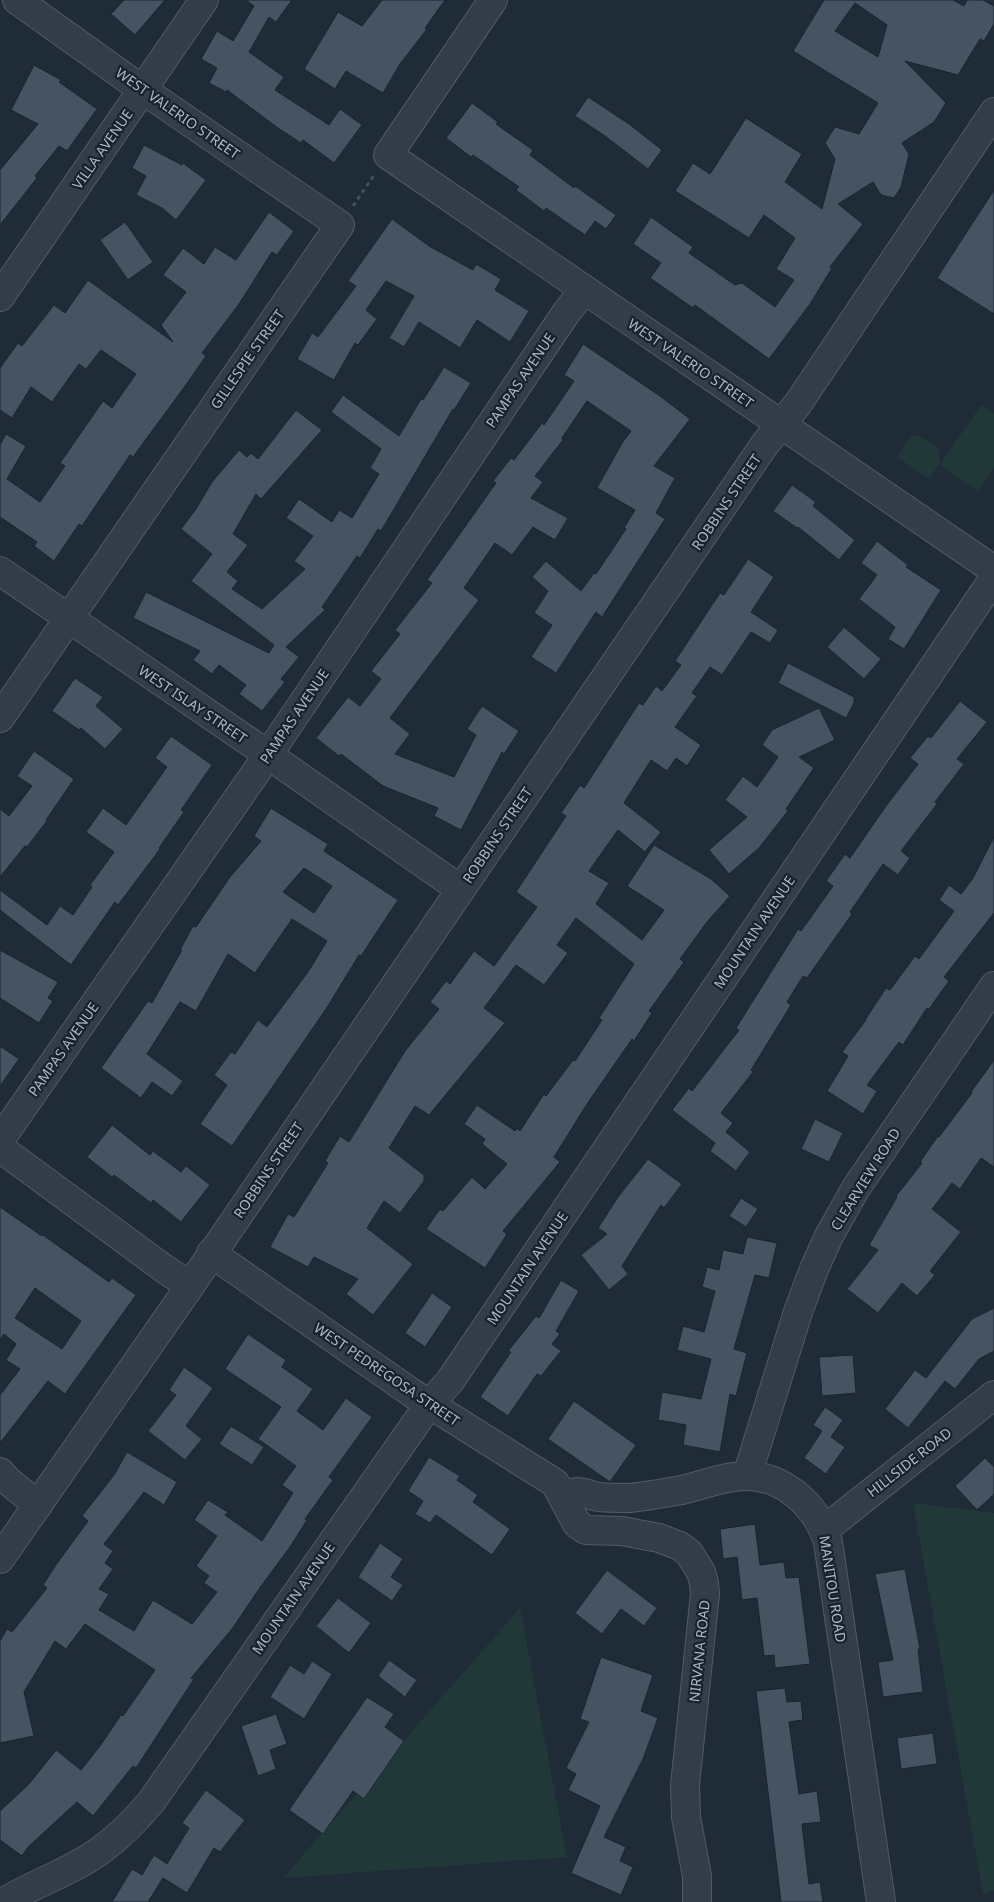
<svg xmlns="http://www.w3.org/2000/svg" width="994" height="1902" viewBox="0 0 994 1902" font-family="'Noto Sans',sans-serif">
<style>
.green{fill:#213838}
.building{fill:#455362;stroke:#1a242e;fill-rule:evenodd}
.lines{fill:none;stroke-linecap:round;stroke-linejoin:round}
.minor-casing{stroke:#505b66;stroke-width:30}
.path{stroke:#3e5555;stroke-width:3;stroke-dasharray:4 4;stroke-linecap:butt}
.minor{stroke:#323d48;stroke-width:28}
.labels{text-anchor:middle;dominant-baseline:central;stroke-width:4.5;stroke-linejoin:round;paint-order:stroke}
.street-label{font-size:14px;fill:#acb8c5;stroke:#18222c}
</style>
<rect width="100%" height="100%" fill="#1f2c37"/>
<g class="green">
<polygon points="981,405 994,414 994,468 977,491 940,465"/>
<polygon points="918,435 939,449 940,462 929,479 897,457 911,436"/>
<polygon points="913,1503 994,1513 994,1890 983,1894"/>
<polygon points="520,1608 567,1857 283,1878"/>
</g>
<g class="building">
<polygon points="124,0 165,0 135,35 111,14"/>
<polygon points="246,0 292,0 276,22 269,17 249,52 284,77 275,90 329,125 340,109 362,125 334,163 303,140 301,143 278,128 227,90 226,92 209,83 217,68 201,59 217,31 233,41 254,6"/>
<polygon points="382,0 445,0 425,28 427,29 400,64 383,93 346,71 335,89 304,69 338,12 362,26"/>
<path d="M824 0H953L964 6 967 0H983L994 6V24L984 41 980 39 958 75 905 61 946 103 934 122 902 143 909 154 901 187 894 198 881 195 873 182 838 204 863 224 830 267 832 268 810 304 769 359 695 305 693 308 650 278 661 263 633 244 651 217 693 247 689 253 735 285 742 283 775 307 794 280 776 269 795 238 764 215 749 238 675 191 693 163 710 174 746 118 802 154 785 182 822 209 835 159 825 143 835 127 859 134 878 103 793 51ZM855 3 887 25 878 57 835 31Z"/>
<polygon points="34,65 61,80 59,82 97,109 67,151 59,146 35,176 37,178 0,225 0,170 38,124 11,110"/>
<polygon points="588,97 629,124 662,150 648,169 605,136 575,116"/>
<polygon points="472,103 498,122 496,124 533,150 530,155 574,188 575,186 616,215 606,229 595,221 585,235 546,208 544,211 516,190 519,187 473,155 471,157 446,138"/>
<polygon points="144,145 182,165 183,163 206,180 176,220 162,208 136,195 146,176 132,168"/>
<polygon points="994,190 994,314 937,278"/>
<polygon points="269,212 294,231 277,255 272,252 239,304 202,353 206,356 188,382 133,457 130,455 82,526 79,524 54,561 34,546 37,542 0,517 0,445 6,434 26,446 7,479 40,502 65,466 60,463 103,401 112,408 136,374 101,350 86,369 79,364 52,402 31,387 12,418 0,410 0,368 18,343 22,346 54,305 65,313 88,280 173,342 161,325 186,292 163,275 183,248 204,264 215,247 236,260"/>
<polygon points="392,219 429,246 473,270 476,264 501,279 495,290 529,311 510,342 477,320 460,348 419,322 404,347 389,338 414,296 386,281 366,310 377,319 358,345 355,343 334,380 297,359 312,333 318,337 356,286 348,281"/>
<polygon points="125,222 153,262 128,280 100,240"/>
<polygon points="583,344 660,396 690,419 654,466 675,478 656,513 665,519 602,617 596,612 556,673 531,657 552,625 534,613 548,591 532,577 546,561 581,591 594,573 596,574 626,529 624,528 635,510 597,488 622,443 631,431 587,401 562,438 563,440 535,476 543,482 531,498 568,518 555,540 533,527 512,555 495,543 464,588 479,600 390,718 410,734 395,754 454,777 476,735 467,729 482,706 519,731 504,754 502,752 461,830 434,816 438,808 383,786 341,754 339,756 316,738 348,697 360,706 381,679 371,671 400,634 395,630 432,583 427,580 496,483 493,481 511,458 514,460 542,423 544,425 574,381 564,375"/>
<polygon points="444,367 471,383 454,410 453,409 381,531 378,529 360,558 357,556 322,607 325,610 286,647 299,657 281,679 285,682 262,711 239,694 246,685 219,665 212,674 193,660 200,651 133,618 146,592 269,653 274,645 191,581 212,554 181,529 196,509 212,482 239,450 247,457 251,453 258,459 296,410 322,430 261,499 256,494 233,534 248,545 227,572 238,581 232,589 262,609 305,569 294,561 313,536 286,518 299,499 332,522 339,510 352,518 379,474 370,468 381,449 331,412 343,395 399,436 421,399 423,400"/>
<polygon points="792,485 816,502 813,506 855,540 839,560 798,527 797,528 773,511"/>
<polygon points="877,541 908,565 906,567 941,590 904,649 888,639 895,627 859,599 877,575 861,563"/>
<polygon points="748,559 774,577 751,612 778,630 770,643 751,632 722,675 710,667 692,693 697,696 675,727 701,745 687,766 676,758 667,771 651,760 624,803 661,832 645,852 618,830 589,871 609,883 596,904 642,940 664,910 627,886 654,845 711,879 730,896 707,922 680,959 684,962 649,1011 652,1013 634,1041 632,1039 587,1104 554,1157 560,1162 503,1231 507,1234 485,1268 426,1229 440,1209 443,1211 472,1177 485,1189 507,1164 482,1144 485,1139 464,1124 477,1105 515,1131 517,1128 520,1131 544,1094 546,1096 573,1060 575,1061 602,1020 599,1018 634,964 576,918 557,945 568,953 544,985 516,965 484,1008 505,1023 429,1115 415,1106 389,1148 424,1175 424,1181 400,1213 384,1201 367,1228 413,1264 373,1315 346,1294 358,1279 314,1257 308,1267 270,1247 288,1214 294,1217 328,1163 325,1161 340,1136 349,1142 405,1051 439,1009 430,1002 446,981 450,984 474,951 494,966 537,907 516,892 566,816 561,813 580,785 584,788 639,703 643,705 656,686 662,691 681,665 675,661 720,593 724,595"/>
<polygon points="844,627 881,659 864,679 827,647"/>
<polygon points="788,663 854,697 854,703 846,718 778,683"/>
<polygon points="75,678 103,697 96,706 123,729 105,749 81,728 79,730 52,711"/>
<polygon points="960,701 987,722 957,759 964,764 935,802 937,804 901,851 910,858 898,875 883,864 850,912 852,914 807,978 803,976 787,1002 791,1005 751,1070 753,1072 721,1113 733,1123 726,1132 750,1152 736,1171 710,1151 715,1143 672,1110 689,1088 692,1091 739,1030 736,1028 798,929 801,931 833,886 826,881 845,854 850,858 886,806 918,764 910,758 928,736 931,738"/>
<polygon points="819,708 835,740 799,757 814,768 786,809 788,811 759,848 729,874 709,850 747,817 725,800 743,776 757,787 778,757 762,745 772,730"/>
<polygon points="171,736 212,765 181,810 184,812 159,848 160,849 118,905 115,902 71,965 0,910 0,890 47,925 60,906 73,915 92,887 90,885 114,852 86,832 103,808 126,825 167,767 155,758"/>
<polygon points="34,751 74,779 46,820 47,821 27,847 25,846 0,877 0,809 9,816 32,786 17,776"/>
<path d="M271 808 328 844 324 851 398 900 361 956 359 955 328 1006 232 1146 200 1124 227 1085 214 1075 231 1052 235 1054 258 1020 267 1027 308 972 327 941 292 919 255 973 228 954 196 1011 180 1002 147 1054 183 1081 172 1096 152 1082 141 1098 101 1068 148 1001 152 1003 182 950H180L193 926 196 927 230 877 261 841 254 836ZM304 868 332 886 314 913 283 892Z"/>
<polygon points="994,837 994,913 944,977 949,981 929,1009 927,1008 903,1045 899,1042 867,1085 877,1091 863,1114 827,1091 848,1056 842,1052 866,1020 865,1020 886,988 890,990 915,956 919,959 954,911 939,900 949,885 961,894 973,878"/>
<polygon points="0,950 58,982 48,998 53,1001 39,1023 0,998"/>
<polygon points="0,1046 19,1059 0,1086"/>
<polygon points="994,1060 994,1167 981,1158 960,1189 952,1183 932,1209 961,1232 930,1271 935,1275 917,1296 902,1283 878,1313 847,1289 878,1250 869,1245 897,1197 896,1196 922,1163 920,1162 938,1136 939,1137 972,1093 971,1092"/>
<polygon points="815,1119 843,1133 829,1162 801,1149"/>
<polygon points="112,1125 150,1155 153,1151 181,1172 186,1166 210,1185 181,1222 153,1200 151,1203 114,1175 112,1177 87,1157"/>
<polygon points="648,1159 682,1184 664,1208 661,1205 622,1266 628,1274 609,1290 581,1255 607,1234 598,1228 618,1197"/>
<polygon points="741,1198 758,1209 746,1227 729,1216"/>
<path d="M0 1207 42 1236 43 1235 109 1282 112 1278 136 1295 65 1394 48 1381 0 1443V1395L20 1369 6 1360 16 1344 4 1334 0 1340ZM35 1288 81 1321 62 1349 15 1318Z"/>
<polygon points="747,1237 777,1243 769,1278 755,1275 734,1349 747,1353 736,1396 730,1394 720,1452 683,1445 686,1425 658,1420 662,1392 701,1399 711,1359 677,1350 683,1326 704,1332 715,1291 702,1287 707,1267 719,1270 723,1250 743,1254"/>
<polygon points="561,1280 579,1291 556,1331 560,1334 552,1344 561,1351 541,1376 537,1374 508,1416 480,1397 511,1352 508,1351 536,1316 539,1318"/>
<polygon points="432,1293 452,1307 425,1347 405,1333"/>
<polygon points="994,1308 994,1351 979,1359 955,1389 945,1381 908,1428 885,1409 915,1370 926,1378 972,1319"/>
<polygon points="248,1334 286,1360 282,1367 313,1389 297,1411 323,1430 346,1398 372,1417 329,1477 333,1480 305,1519 307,1520 290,1547 259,1589 232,1629 191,1678 194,1679 136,1768 133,1766 93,1816 77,1802 28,1847 22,1856 0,1840 0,1811 29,1784 56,1750 81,1770 100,1746 121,1715 123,1716 155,1670 85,1624 66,1649 55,1641 24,1692 34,1736 0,1743 0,1641 7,1629 12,1632 47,1588 43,1585 58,1562 88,1521 82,1516 114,1475 127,1452 177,1482 164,1505 144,1492 104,1544 113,1551 105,1563 113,1569 99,1589 109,1594 99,1610 134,1631 153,1600 192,1624 217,1592 204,1583 209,1576 196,1566 217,1536 194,1520 208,1500 228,1512 225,1515 262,1541 293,1493 282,1485 296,1466 258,1439 281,1407 225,1369"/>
<polygon points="853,1355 856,1393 822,1396 819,1357"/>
<polygon points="184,1367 213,1388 186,1426 202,1439 185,1460 148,1431 176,1395 169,1390"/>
<polygon points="574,1401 636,1445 610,1482 548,1439"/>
<polygon points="825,1407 843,1420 831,1437 845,1447 826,1474 804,1458 822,1431 813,1425"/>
<polygon points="231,1426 264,1447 252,1465 219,1444"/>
<polygon points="429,1457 460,1476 457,1480 478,1495 473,1502 510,1529 492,1555 436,1515 430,1523 415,1514 423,1501 408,1491"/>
<polygon points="985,1458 994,1467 994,1494 977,1510 955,1486"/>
<polygon points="755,1524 760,1565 784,1562 786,1578 799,1577 810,1664 775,1668 774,1655 764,1656 757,1598 742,1600 737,1557 723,1559 720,1529"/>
<polygon points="380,1543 403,1559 391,1577 403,1585 392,1601 358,1577"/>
<polygon points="905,1569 920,1649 918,1649 923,1692 883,1697 878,1662 893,1660 875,1574"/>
<polygon points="607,1570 657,1608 644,1626 621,1609 602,1634 575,1613"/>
<polygon points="338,1598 371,1623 349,1653 316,1626"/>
<polygon points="601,1657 653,1675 641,1711 658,1718 643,1759 604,1837 626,1847 620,1861 633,1867 621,1895 571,1873 600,1806 568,1790 576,1774 566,1768 589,1722 580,1719"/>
<polygon points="389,1660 417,1680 405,1697 378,1676"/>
<polygon points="312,1661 332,1674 304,1719 270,1697 290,1665 304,1674"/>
<polygon points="785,1688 787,1702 801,1701 803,1720 789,1722 799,1794 817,1791 821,1822 802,1824 809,1884 820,1882 823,1902 781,1902 756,1691"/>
<polygon points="367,1697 394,1714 385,1727 404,1741 364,1799 353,1791 323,1834 289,1810"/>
<polygon points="276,1714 287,1744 270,1750 276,1769 258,1776 241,1726"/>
<polygon points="933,1733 937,1764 901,1769 897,1738"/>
<polygon points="206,1790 245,1820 220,1852 214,1848 187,1893 163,1878 148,1902 112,1902 132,1869 142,1875 154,1855 167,1864 189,1828 182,1823"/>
</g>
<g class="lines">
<g class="minor-casing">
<g id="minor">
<polyline points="493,0 388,155 994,570"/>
<polyline points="0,297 204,0"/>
<polyline points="0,571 254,745 460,889"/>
<polyline points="0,718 340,225 143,90 17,0"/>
<polyline points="0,1140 268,755 566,313 584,290"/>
<polyline points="0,1148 166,1270 190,1286"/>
<polyline points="211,1253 412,1393 555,1483 577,1524 586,1530 622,1531 659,1538 680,1546 689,1553 701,1572 704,1583 705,1594 685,1785 686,1817 697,1876 697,1902"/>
<polyline points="0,1472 8,1481 38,1505"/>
<polyline points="747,1476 798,1312 814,1269 829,1236 856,1188 994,986"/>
<path d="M562 1495C567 1494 572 1493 577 1492 584 1492 592 1496 599 1497 609 1498 620 1498 630 1498 647 1496 665 1493 682 1490 700 1486 716 1479 734 1477 778 1470 815 1502 828 1542L881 1902"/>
<polyline points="824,1530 994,1395"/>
<polyline points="0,1559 190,1286 765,444 797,405 994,112"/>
<path d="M4 1902C35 1883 71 1872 101 1850 120 1836 136 1820 151 1802L430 1403 450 1381 994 578"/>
</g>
</g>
<polyline class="path" points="353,206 375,174"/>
<use href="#minor" class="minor"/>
</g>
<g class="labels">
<g class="street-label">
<text transform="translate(178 113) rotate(35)">WEST VALERIO STREET</text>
<text transform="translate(102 149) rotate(-55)">VILLA AVENUE</text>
<text transform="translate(247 359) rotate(-55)">GILLESPIE STREET</text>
<text transform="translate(691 363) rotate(34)">WEST VALERIO STREET</text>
<text transform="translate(520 380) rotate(-56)">PAMPAS AVENUE</text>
<text transform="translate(726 502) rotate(-56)">ROBBINS STREET</text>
<text transform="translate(193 704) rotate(34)">WEST ISLAY STREET</text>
<text transform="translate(294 716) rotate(-56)">PAMPAS AVENUE</text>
<text transform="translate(497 835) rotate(-56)">ROBBINS STREET</text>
<text transform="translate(754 932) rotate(-56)">MOUNTAIN AVENUE</text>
<text transform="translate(63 1049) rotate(-55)">PAMPAS AVENUE</text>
<text transform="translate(268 1170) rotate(-56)">ROBBINS STREET</text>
<text transform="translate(865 1179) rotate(-58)">CLEARVIEW ROAD</text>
<text transform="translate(527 1268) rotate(-56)">MOUNTAIN AVENUE</text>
<text transform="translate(387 1374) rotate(34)">WEST PEDREGOSA STREET</text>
<text transform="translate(909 1462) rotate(-38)">HILLSIDE ROAD</text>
<text transform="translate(833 1589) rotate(81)">MANITOU ROAD</text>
<text transform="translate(293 1598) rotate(-55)">MOUNTAIN AVENUE</text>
<text transform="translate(699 1651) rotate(-84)">NIRVANA ROAD</text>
</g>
</g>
</svg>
